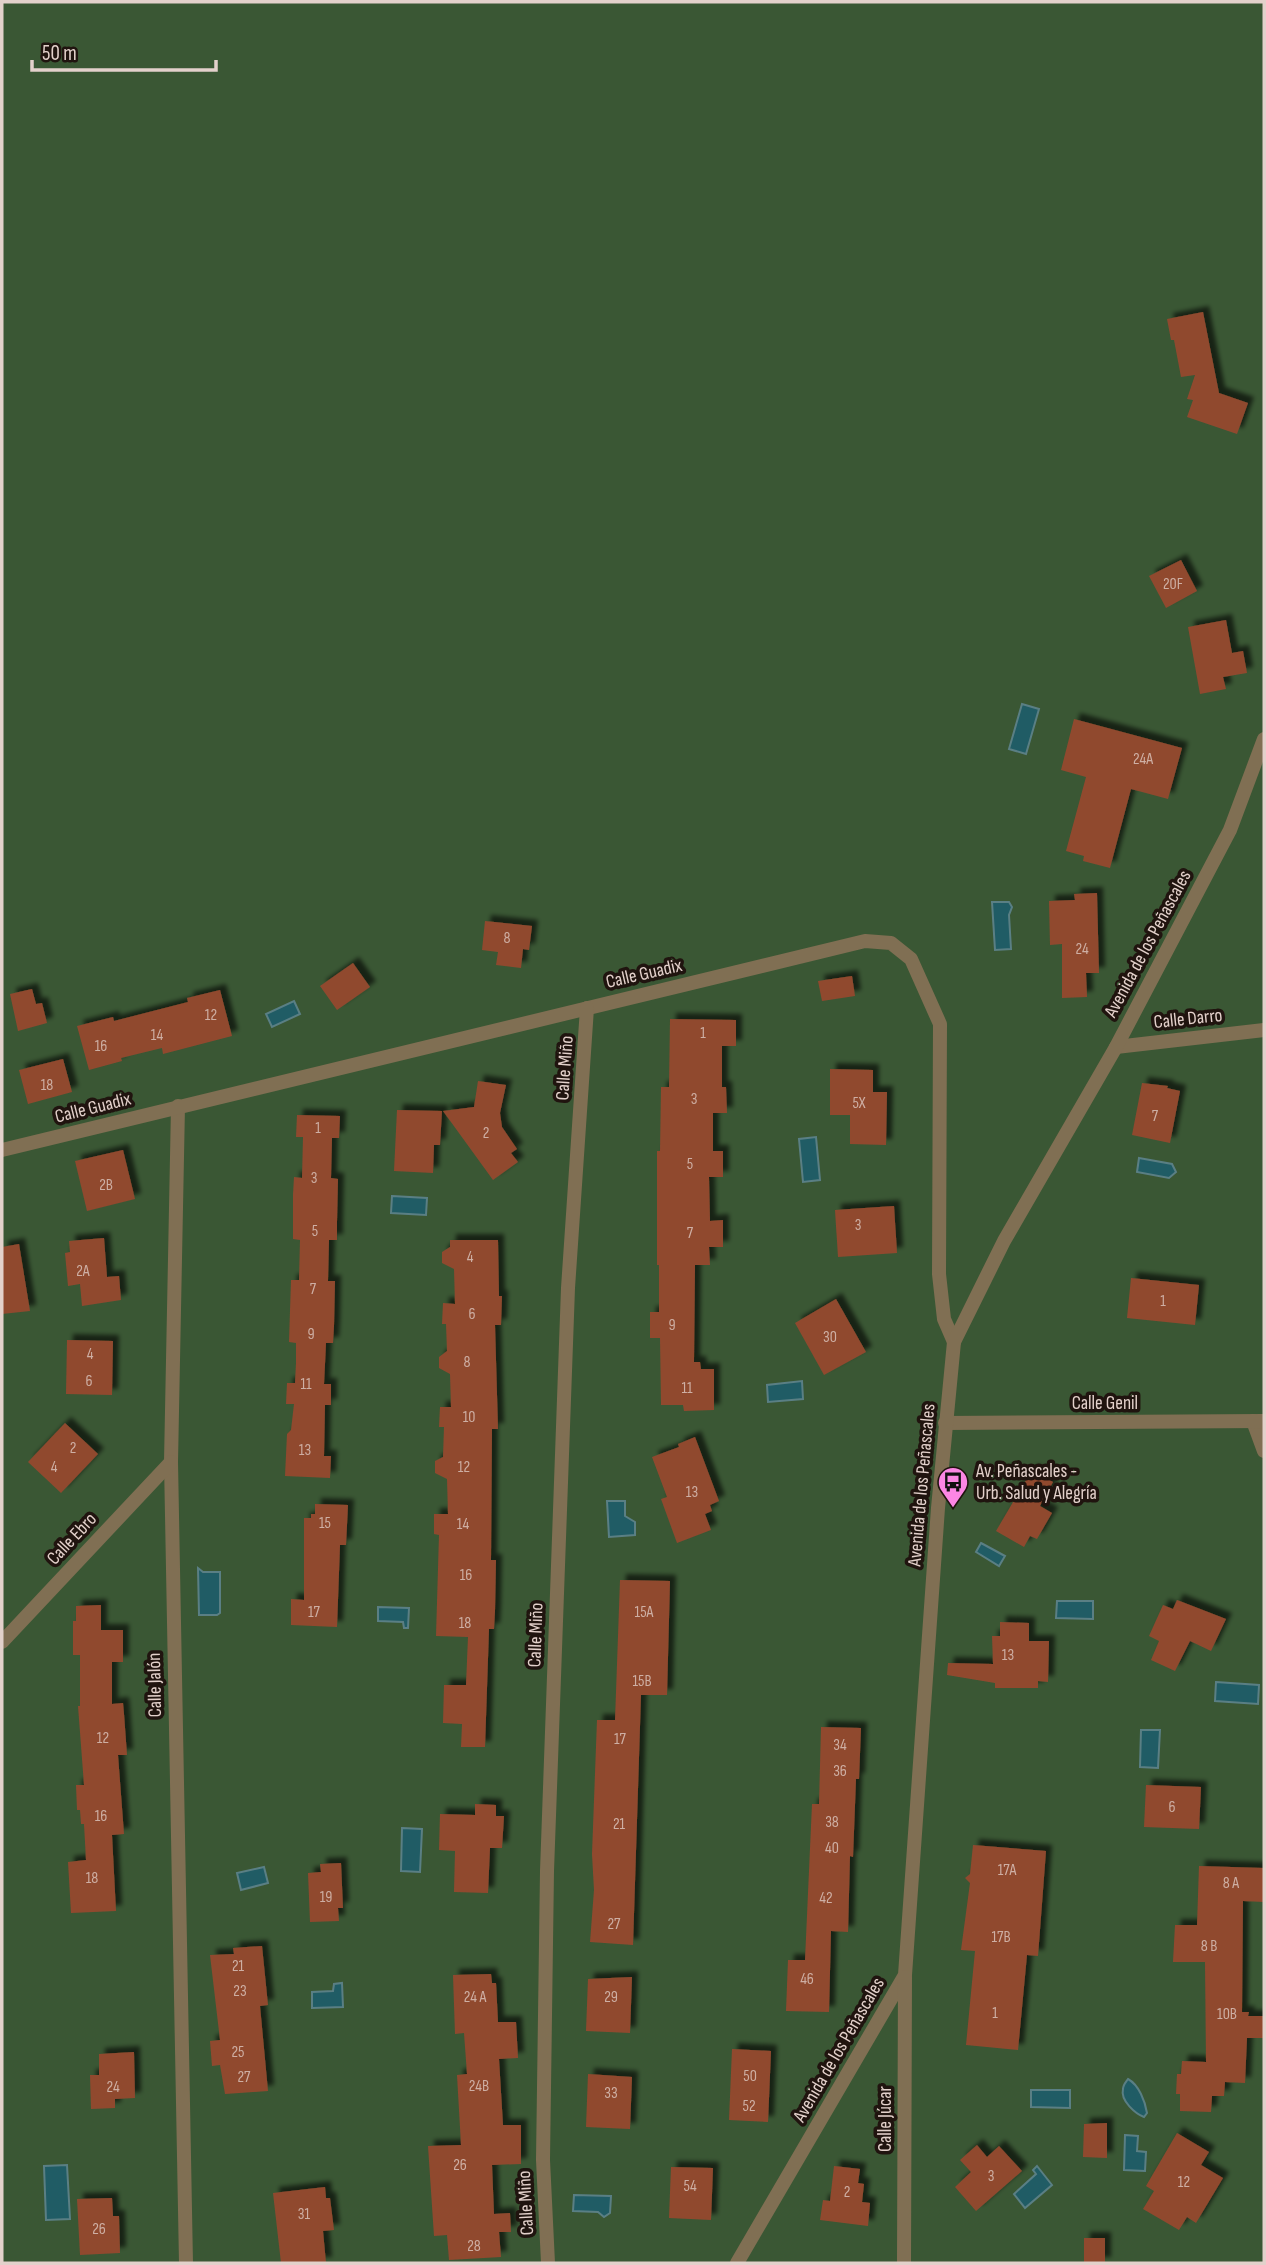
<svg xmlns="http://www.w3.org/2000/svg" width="1266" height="2265" viewBox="0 0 1266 2265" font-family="'Sofia Sans Condensed',sans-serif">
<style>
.green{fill:#3a5734}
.water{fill:#205c65;stroke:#5a7f84;stroke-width:2}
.building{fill:#90492f;filter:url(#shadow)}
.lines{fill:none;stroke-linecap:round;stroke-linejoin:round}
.minor{stroke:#806f53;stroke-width:14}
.labels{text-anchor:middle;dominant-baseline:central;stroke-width:7;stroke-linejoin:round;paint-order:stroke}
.number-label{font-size:16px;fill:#ceafa4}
.street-label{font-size:19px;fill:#e3d1cb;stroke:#20140f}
.poi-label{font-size:19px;fill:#e3d1cb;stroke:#20140f;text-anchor:start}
</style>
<defs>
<filter id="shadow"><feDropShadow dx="6" dy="-6" stdDeviation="2" flood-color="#0009"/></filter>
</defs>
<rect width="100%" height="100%" fill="#42271d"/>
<rect class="green" x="2" y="2" width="1262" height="2261"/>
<g class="water">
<polygon points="1022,704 1039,709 1026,754 1009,749"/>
<polygon points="992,902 1009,902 1012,907 1009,915 1011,949 995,950"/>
<polygon points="294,1001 300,1014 272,1027 266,1014"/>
<polygon points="816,1137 820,1180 803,1182 799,1139"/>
<polygon points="1139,1158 1172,1164 1176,1172 1169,1178 1137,1172"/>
<polygon points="392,1196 427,1198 426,1215 391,1213"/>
<polygon points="802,1381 803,1399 768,1402 767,1385"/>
<polygon points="607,1501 625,1501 625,1516 635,1522 635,1535 609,1537"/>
<polygon points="981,1543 1005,1556 999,1566 976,1552"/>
<polygon points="198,1568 203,1572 220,1572 220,1613 217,1615 199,1615"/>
<polygon points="1057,1601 1093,1601 1093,1619 1056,1618"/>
<polygon points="378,1607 409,1608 408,1628 404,1628 403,1622 378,1621"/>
<polygon points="1216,1682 1259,1685 1258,1704 1215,1701"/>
<polygon points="1141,1730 1160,1730 1158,1768 1140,1767"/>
<polygon points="402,1828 422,1829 420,1872 401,1871"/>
<polygon points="264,1867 268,1883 241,1890 237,1873"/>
<polygon points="342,1983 343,2007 312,2008 312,1992 333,1991 334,1984"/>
<path d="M1128 2079C1139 2085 1145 2101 1147 2113L1144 2117C1136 2114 1120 2101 1123 2089 1123 2085 1126 2082 1128 2079Z"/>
<polygon points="1031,2090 1070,2090 1070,2108 1031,2107"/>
<polygon points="1125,2135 1138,2136 1137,2151 1146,2152 1145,2171 1124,2170"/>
<polygon points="67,2165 70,2219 46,2220 44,2166"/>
<polygon points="1037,2166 1052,2185 1025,2208 1014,2194 1036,2174 1033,2170"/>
<polygon points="574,2195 611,2196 610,2213 604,2217 598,2212 573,2211"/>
</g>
<g class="building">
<polygon points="1203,312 1219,393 1248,403 1237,434 1187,417 1193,400 1187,399 1195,375 1181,377 1174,340 1171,340 1167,319"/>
<polygon points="1181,560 1197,591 1166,608 1149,576"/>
<polygon points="1226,620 1232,653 1243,651 1247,673 1223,677 1226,689 1200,694 1188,627"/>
<polygon points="1074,719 1182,748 1168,799 1131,789 1110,868 1083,861 1084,856 1066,851 1086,777 1061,770"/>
<polygon points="1097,893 1099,973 1086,973 1087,997 1062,998 1062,944 1050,945 1049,901 1075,900 1074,894"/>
<polygon points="485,921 532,926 529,950 523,949 521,968 496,965 498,952 482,950"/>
<polygon points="353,963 370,987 337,1010 320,986"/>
<polygon points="852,976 855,996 822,1001 818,981"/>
<polygon points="32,989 36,1004 42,1003 47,1023 18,1031 10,994"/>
<polygon points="220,990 232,1036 163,1054 162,1048 121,1058 122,1061 89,1070 77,1026 113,1017 114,1021 188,1002 187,998"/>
<polygon points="670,1019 736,1020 736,1046 722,1046 722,1087 726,1087 727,1113 713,1113 713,1151 723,1151 723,1177 709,1177 710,1221 723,1220 723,1247 709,1247 710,1265 695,1265 694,1362 700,1362 701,1369 714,1369 714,1410 684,1411 683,1405 661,1405 660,1338 650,1338 650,1312 659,1312 659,1265 657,1265 657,1151 660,1151 661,1087 669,1087"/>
<polygon points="63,1059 72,1092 28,1104 19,1070"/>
<polygon points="830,1069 873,1070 873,1092 887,1092 886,1145 850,1144 850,1115 830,1115"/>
<polygon points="478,1081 506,1085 500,1113 502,1127 517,1149 511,1153 518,1162 493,1180 443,1111 474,1107"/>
<polygon points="1142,1083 1168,1086 1167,1088 1180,1091 1170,1143 1132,1135"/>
<polygon points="397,1110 442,1111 440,1145 434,1145 433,1173 394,1171"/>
<polygon points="297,1115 340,1116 339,1138 332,1138 331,1178 338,1179 337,1222 337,1240 329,1240 328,1281 335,1281 334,1326 333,1343 326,1343 325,1364 324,1384 331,1384 331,1405 325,1405 324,1456 331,1456 330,1478 285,1476 287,1434 291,1430 294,1404 286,1404 287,1383 295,1383 296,1363 296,1343 289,1342 291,1280 299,1280 300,1240 293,1239 293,1195 294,1177 302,1178 303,1137 296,1137"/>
<polygon points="123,1150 135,1199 87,1211 75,1161"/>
<polygon points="894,1206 897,1253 838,1257 835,1210"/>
<polygon points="104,1238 107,1277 119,1276 121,1300 82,1306 80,1284 68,1286 65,1253 70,1252 69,1241"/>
<polygon points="450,1240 498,1240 499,1296 502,1296 501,1325 495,1325 498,1429 492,1429 491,1560 496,1560 495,1611 494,1629 489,1629 485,1747 461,1747 462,1724 443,1723 444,1685 466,1685 468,1637 436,1636 439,1535 434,1534 434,1514 448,1514 447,1479 435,1473 435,1461 443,1457 444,1427 439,1427 440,1407 451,1407 450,1374 439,1368 439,1357 447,1351 446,1324 442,1324 443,1303 455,1304 454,1269 442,1263 442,1252 450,1247"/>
<polygon points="19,1244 30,1311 2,1314 2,1247"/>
<polygon points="1131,1278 1199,1285 1195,1325 1127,1318"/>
<polygon points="836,1299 866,1352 824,1375 795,1323"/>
<polygon points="67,1340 113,1341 112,1395 66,1394"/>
<polygon points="65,1423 98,1454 61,1493 28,1462"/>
<polygon points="695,1437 719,1501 710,1505 712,1511 705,1514 711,1530 677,1543 661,1499 667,1497 652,1457 679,1447 678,1444"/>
<polygon points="1032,1470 1053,1482 1040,1506 1052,1513 1037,1539 1030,1536 1024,1547 996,1531"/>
<polygon points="315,1504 348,1505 346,1545 340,1545 337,1627 291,1625 291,1599 304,1600 304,1518 311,1518 311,1514 315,1514"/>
<polygon points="620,1580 670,1581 667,1695 641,1695 633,1945 590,1942 594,1890 592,1854 597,1720 615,1720"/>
<polygon points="1177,1600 1226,1619 1211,1651 1190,1641 1175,1671 1151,1660 1159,1641 1149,1636 1163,1605 1173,1609"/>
<polygon points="101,1605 101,1630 123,1630 123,1662 112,1662 112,1704 123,1703 124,1714 127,1755 118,1755 124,1834 112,1835 116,1911 71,1913 68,1862 86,1860 84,1824 81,1824 80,1810 77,1810 76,1785 84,1785 78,1706 80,1706 80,1655 73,1655 73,1621 76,1621 76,1606"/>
<polygon points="1000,1622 1029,1623 1029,1641 1049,1641 1048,1682 1038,1681 1038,1688 995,1688 995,1683 947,1675 948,1663 993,1664 992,1636 1000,1636"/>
<polygon points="821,1727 861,1728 859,1779 856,1779 853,1857 850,1856 848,1932 831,1931 829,2012 786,2011 788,1960 805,1960 812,1804 819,1804"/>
<polygon points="1146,1785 1201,1787 1199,1829 1144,1827"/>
<polygon points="475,1804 496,1805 496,1816 504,1816 502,1848 490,1848 488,1893 454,1892 455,1851 439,1850 440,1814 475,1815"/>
<polygon points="973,1845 1046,1851 1038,1956 1027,1955 1018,2050 966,2045 975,1951 961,1950 970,1883 965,1878 970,1874"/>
<polygon points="341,1863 343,1908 338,1908 339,1921 310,1922 308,1873 321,1872 320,1864"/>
<polygon points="1199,1866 1264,1868 1264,1902 1243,1901 1242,2012 1249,2012 1248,2016 1264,2016 1264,2038 1247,2038 1245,2083 1225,2082 1224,2096 1212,2096 1211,2112 1180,2111 1180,2094 1176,2094 1177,2074 1181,2074 1182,2061 1206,2062 1205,1962 1173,1962 1175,1925 1197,1925"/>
<polygon points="262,1946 268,2005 260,2006 268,2091 225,2094 220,2065 212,2066 210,2041 220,2040 210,1955 234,1954 233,1948"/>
<polygon points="491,1974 492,1983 496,1983 498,2022 516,2022 518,2058 499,2059 503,2125 521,2125 521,2164 492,2165 494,2214 510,2213 511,2232 499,2232 501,2257 449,2260 447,2235 434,2236 428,2146 461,2145 457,2075 467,2074 464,2033 455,2034 453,1975"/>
<polygon points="632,1977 630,2033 586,2031 588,1979"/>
<polygon points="732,2049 771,2051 768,2122 729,2120"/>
<polygon points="134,2052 135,2098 115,2099 115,2108 91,2109 90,2075 99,2075 99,2054"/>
<polygon points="588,2074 632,2077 630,2129 586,2127"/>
<polygon points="1107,2123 1107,2158 1083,2157 1084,2124"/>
<polygon points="1177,2133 1209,2152 1201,2165 1223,2178 1196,2223 1187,2217 1179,2230 1143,2209 1154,2191 1146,2186"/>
<polygon points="977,2145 987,2157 999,2146 1022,2171 976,2211 955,2187 971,2172 960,2160"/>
<polygon points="834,2166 860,2169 858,2183 864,2184 862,2202 870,2203 868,2226 820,2220 823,2200 830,2201"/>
<polygon points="671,2167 713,2168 711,2220 669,2218"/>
<polygon points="325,2187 326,2198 330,2198 334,2230 323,2231 326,2263 281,2263 273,2193"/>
<polygon points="112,2198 113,2216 119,2216 120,2253 80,2255 77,2199"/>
<rect x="1084" y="2238" width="21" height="25"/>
</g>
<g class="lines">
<g class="minor">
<polyline points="1116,1047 1264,1030"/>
<polyline points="178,1106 171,1462 186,2263"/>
<polyline points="2,1150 865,941 891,943 911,959 940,1024 939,1274 944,1319 954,1342"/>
<polyline points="1253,1421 1264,1451"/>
<polyline points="945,1423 1264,1421"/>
<polyline points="2,1642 171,1462"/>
<polyline points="548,2263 543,2160 547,1871 568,1288 587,1008"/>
<polyline points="737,2263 905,1975 938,1508 954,1342 1004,1241 1116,1047 1230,830 1264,739"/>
<polyline points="904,2263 905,1977"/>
</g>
</g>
<defs>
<g id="bus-pin" transform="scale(1.575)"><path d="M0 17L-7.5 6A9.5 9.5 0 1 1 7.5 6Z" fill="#fc86e4" stroke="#20140f"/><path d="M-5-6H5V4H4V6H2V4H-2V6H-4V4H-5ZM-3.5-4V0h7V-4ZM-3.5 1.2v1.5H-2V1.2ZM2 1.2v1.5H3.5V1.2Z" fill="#111"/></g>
</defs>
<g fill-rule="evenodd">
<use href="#bus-pin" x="953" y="1482"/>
</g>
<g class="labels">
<g class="number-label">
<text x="1173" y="584">20F</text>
<text x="1143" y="759">24A</text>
<text x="507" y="938">8</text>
<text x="1082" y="949">24</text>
<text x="211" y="1015">12</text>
<text x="703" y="1033">1</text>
<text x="157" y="1035">14</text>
<text x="101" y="1046">16</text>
<text x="47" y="1085">18</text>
<text x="694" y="1099">3</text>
<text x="859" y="1103">5X</text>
<text x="1155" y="1116">7</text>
<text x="318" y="1128">1</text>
<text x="486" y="1133">2</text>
<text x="690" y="1164">5</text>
<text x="314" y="1178">3</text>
<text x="106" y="1185">2B</text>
<text x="858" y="1225">3</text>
<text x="315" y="1231">5</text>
<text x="690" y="1233">7</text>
<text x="470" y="1257">4</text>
<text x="83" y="1271">2A</text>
<text x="313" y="1289">7</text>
<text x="1163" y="1301">1</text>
<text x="472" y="1314">6</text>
<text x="672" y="1325">9</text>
<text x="311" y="1334">9</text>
<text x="830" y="1337">30</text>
<text x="90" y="1354">4</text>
<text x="467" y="1362">8</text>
<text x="89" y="1381">6</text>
<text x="306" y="1384">11</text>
<text x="687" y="1388">11</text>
<text x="469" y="1417">10</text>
<text x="73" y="1448">2</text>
<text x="305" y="1450">13</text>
<text x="54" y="1467">4</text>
<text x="464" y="1467">12</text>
<text x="692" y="1492">13</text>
<text x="325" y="1523">15</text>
<text x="463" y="1524">14</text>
<text x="466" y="1575">16</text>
<text x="314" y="1612">17</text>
<text x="644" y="1612">15A</text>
<text x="465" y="1623">18</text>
<text x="1008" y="1655">13</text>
<text x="642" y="1681">15B</text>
<text x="103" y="1738">12</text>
<text x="620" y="1739">17</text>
<text x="840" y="1745">34</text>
<text x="840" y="1771">36</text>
<text x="1172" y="1807">6</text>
<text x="101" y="1816">16</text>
<text x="832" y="1822">38</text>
<text x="619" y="1824">21</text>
<text x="832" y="1848">40</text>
<text x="1007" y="1870">17A</text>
<text x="92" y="1878">18</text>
<text x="1231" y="1883">8 A</text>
<text x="326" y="1897">19</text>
<text x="826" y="1898">42</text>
<text x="614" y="1924">27</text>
<text x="1001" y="1937">17B</text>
<text x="1209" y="1946">8 B</text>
<text x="238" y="1966">21</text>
<text x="807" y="1979">46</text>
<text x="240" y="1991">23</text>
<text x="475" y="1997">24 A</text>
<text x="611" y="1997">29</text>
<text x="995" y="2013">1</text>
<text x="1227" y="2014">10B</text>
<text x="238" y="2052">25</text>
<text x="750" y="2076">50</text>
<text x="244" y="2077">27</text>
<text x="479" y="2086">24B</text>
<text x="113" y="2087">24</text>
<text x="611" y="2093">33</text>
<text x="749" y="2106">52</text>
<text x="460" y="2165">26</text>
<text x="991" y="2176">3</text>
<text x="1184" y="2182">12</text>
<text x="690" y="2186">54</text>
<text x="847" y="2192">2</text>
<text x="304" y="2214">31</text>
<text x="99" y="2229">26</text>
<text x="474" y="2246">28</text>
</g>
<g class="street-label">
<text transform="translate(1148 944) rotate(-62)">Avenida de los Peñascales</text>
<text transform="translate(644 974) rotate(-13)">Calle Guadix</text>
<text transform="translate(1188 1019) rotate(-6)">Calle Darro</text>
<text transform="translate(565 1068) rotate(-86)">Calle Miño</text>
<text transform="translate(93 1108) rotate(-14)">Calle Guadix</text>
<text x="1105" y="1403">Calle Genil</text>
<text transform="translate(922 1485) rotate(-85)">Avenida de los Peñascales</text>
<text transform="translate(72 1539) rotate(-47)">Calle Ebro</text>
<text transform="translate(536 1635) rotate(-88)">Calle Miño</text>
<text transform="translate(155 1685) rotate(-91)">Calle Jalón</text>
<text transform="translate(839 2050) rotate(-60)">Avenida de los Peñascales</text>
<text transform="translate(885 2119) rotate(-90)">Calle Júcar</text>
<text transform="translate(526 2203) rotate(-93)">Calle Miño</text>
</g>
<g class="poi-label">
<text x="976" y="1471">Av. Peñascales -<tspan x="976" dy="22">Urb. Salud y Alegría</tspan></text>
</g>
</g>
<rect width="1266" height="2265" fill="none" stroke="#e3d1cb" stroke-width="7"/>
<path d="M32 60v10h184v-10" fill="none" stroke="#e3d1cb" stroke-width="3.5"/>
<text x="42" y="60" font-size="21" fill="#e3d1cb" stroke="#20140f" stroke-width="5" paint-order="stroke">50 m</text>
</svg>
